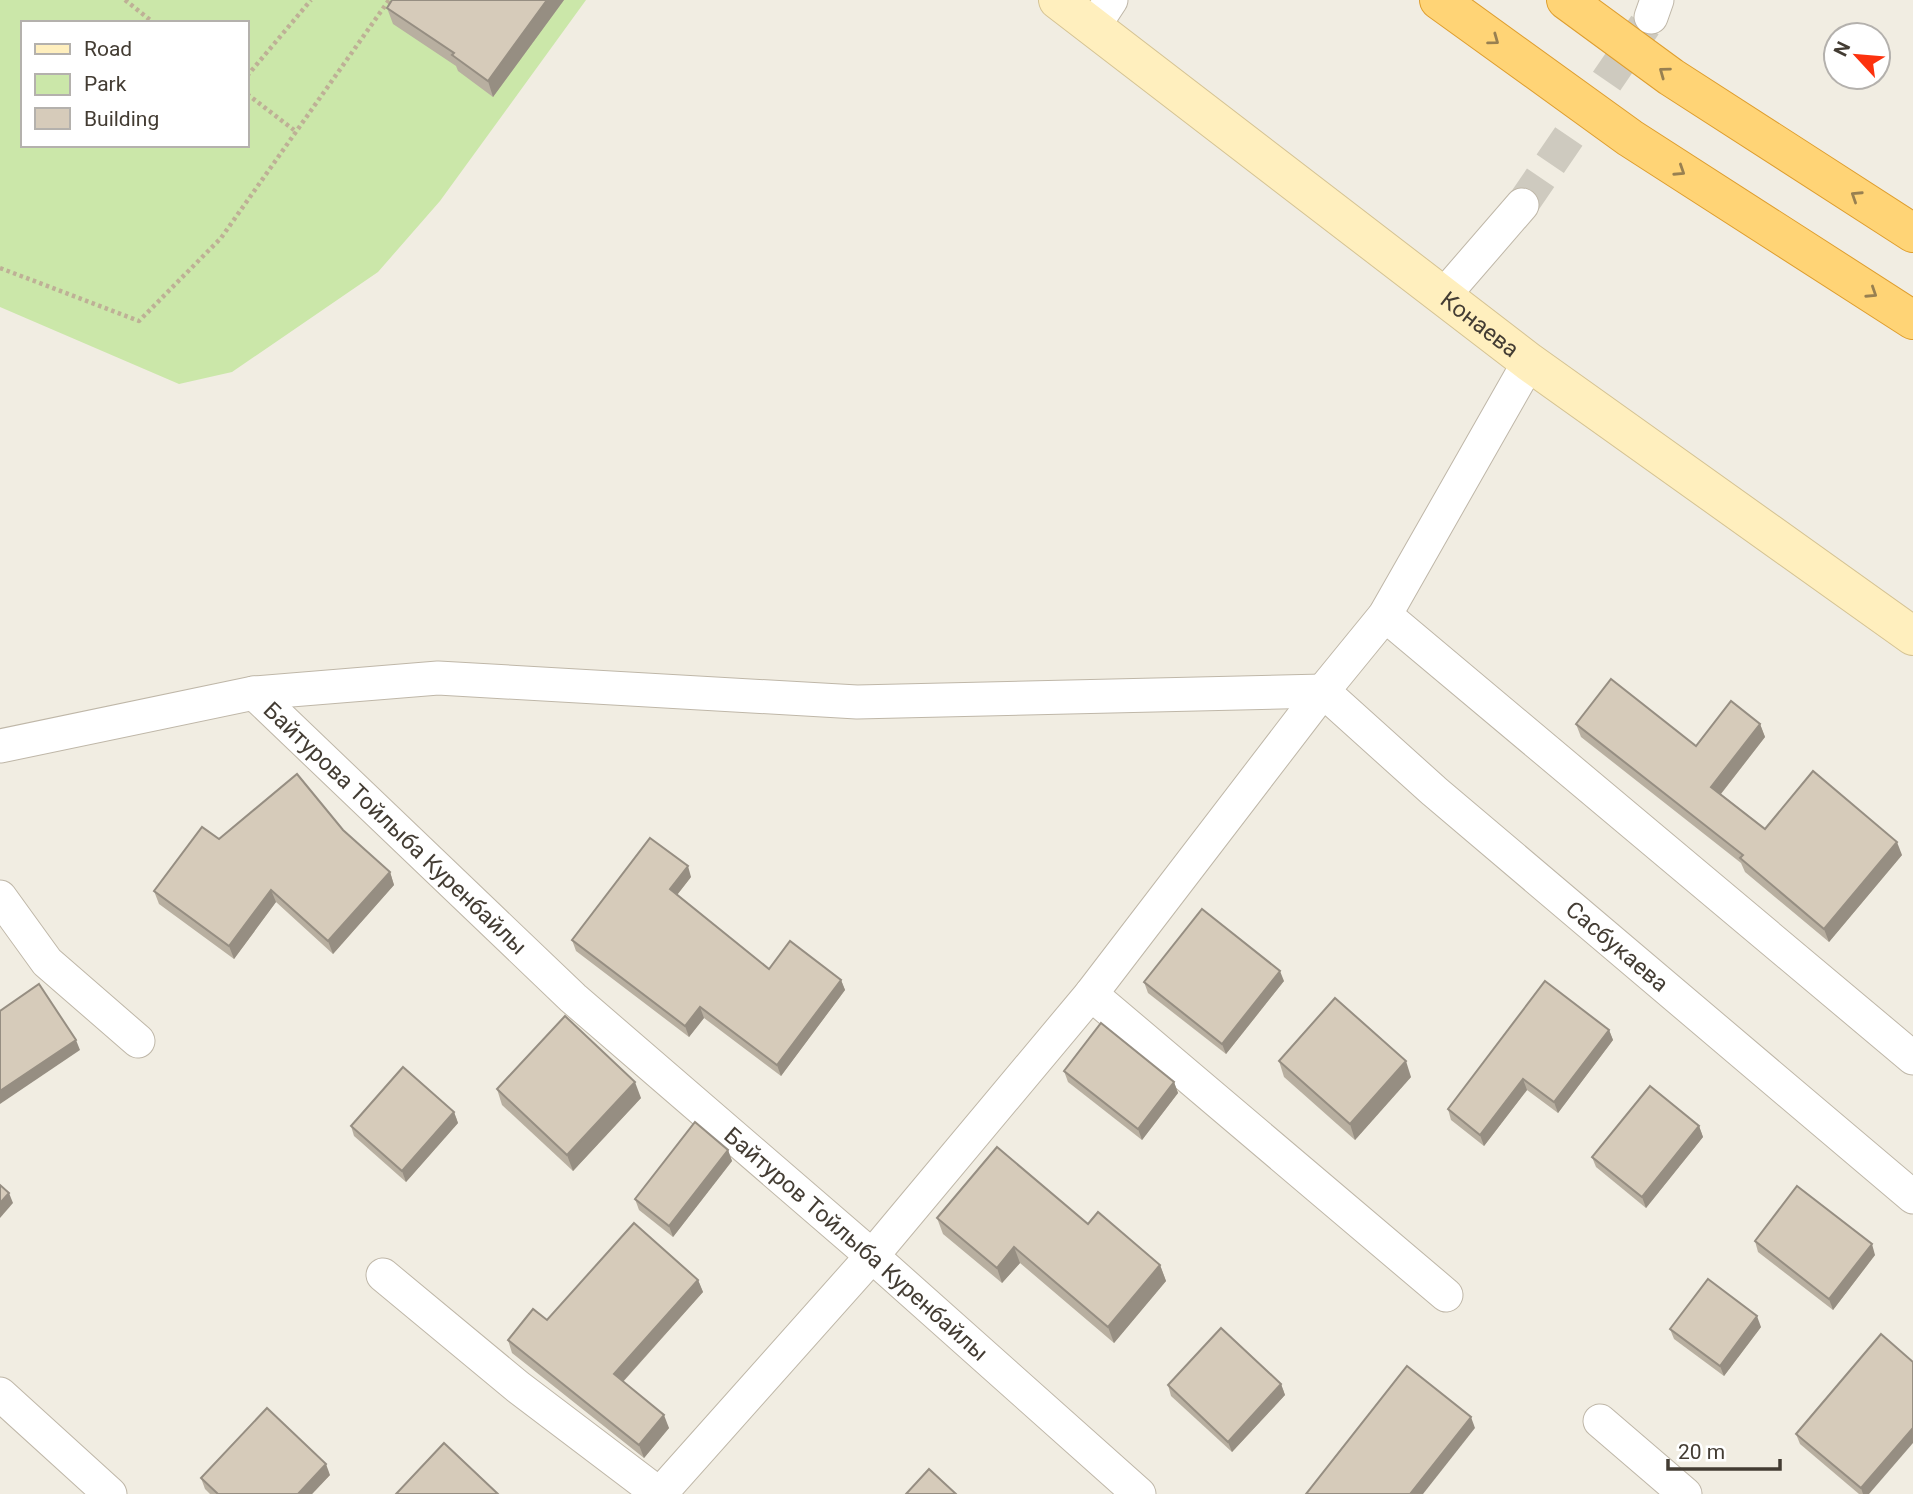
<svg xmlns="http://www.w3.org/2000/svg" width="1913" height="1494" viewBox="0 0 1913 1494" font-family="Roboto,sans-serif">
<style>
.green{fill:#cbe7a9;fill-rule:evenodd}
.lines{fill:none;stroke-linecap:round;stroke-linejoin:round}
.minor-tunnel{stroke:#cecabf;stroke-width:33;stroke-dasharray:33 17;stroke-linecap:butt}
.minor-casing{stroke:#bfb7a8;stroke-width:35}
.secondary-casing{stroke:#d5c393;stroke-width:40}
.trunk-casing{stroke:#de9e2f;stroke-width:40}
.path{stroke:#beb096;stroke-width:4.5;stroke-dasharray:3.5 3.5;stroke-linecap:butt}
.minor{stroke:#fff;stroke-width:33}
.secondary{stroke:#ffefbe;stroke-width:38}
.trunk{stroke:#ffd476;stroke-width:38}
.wall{fill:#b8afa0}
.shaded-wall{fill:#968e82}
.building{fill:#d6cbba;stroke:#968e82;stroke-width:2}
.oneway{stroke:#988051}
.labels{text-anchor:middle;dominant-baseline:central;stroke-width:5;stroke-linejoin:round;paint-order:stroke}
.street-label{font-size:23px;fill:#433c33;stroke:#fff}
</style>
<rect width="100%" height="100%" fill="#f1ede2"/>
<path class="green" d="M0 0H586L440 201 378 272 232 372 179 384 0 307ZM23 23H247V145H23Z"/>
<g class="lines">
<polyline class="minor-tunnel" points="1522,205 1645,25"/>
<g class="minor-casing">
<g id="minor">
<polyline points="1651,17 1657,0"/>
<polyline points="1094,26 1111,0"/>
<polyline points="1445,294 1522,205"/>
<polyline points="1385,615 1913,1058"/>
<path id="s1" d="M254 693 438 678 857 702 1323 691 1434 791 1913 1197"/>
<path id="s2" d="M0 746 254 693 573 998 872 1256 1139 1494"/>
<polyline points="0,897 47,962 138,1041"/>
<polyline points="1091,994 1446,1295"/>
<polyline points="383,1275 518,1387 659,1494"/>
<polyline points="0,1394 110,1494"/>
<polyline points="1600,1421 1685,1494"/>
<polyline points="660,1494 872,1256 1091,994 1323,691 1385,615 1529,362"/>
</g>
</g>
<g class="secondary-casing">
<g id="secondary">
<path id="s3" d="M1058 0 1529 362 1913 636"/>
</g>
</g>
<g class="trunk-casing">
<g id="trunk">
<polyline points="1439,0 1630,138 1913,320"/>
<polyline points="1566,0 1671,77 1913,233"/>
</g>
</g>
<g class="path">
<polyline points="125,0 154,23"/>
<polyline points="247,76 311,0"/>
<polyline points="247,94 294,130"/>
<polyline points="0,268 139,321 221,238 389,0"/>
</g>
<use href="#minor" class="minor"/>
<use href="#secondary" class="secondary"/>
<use href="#trunk" class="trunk"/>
</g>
<g class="wall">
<polygon points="564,0 493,97 458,71 456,66 393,24 387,8"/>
<polygon points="1576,724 1696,746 1760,724 1765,737 1721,794 1765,829 1902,855 1829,942 1745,872 1741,863 1581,737"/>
<polygon points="343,830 390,872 394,885 333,954 276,902 234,959 159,904 154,891 219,839"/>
<polygon points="691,877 677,895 769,969 841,980 845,990 781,1076 704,1018 689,1037 576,951 572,940"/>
<polygon points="1284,981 1226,1054 1148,993 1144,982"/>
<polygon points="1609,1030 1613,1040 1558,1113 1527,1090 1484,1146 1451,1120 1448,1109"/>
<polygon points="1279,1061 1411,1077 1355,1140 1284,1077"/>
<polygon points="1064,1071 1174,1082 1178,1093 1142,1140 1068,1082"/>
<polygon points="497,1089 641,1098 573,1171 502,1105"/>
<polygon points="454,1112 458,1123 406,1182 354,1136 351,1126"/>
<polygon points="1699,1126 1703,1137 1646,1208 1596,1167 1592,1157"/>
<polygon points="728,1150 732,1161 673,1237 639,1210 635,1199"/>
<polygon points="937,1218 1088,1224 1160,1265 1166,1281 1114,1343 1020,1263 1002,1283 943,1234"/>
<polygon points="1755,1241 1875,1255 1833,1310 1758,1252"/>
<polygon points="698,1280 703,1292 623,1382 669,1428 644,1458 512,1353 508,1340 547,1320"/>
<polygon points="1761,1327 1724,1376 1674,1339 1670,1329"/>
<polygon points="1281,1384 1285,1395 1232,1452 1171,1396 1168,1385"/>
<polygon points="1796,1434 1869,1494 1859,1494 1800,1444"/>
<polygon points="330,1475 312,1494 210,1494 205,1489 201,1478"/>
</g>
<g class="shaded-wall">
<polygon points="547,0 564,0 493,97 488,81"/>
<polygon points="1760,724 1765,737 1716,800 1711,787"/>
<polygon points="1897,842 1902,855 1829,942 1824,929"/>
<polygon points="688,866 691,877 673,900 670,889"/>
<polygon points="390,872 394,885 333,954 328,941"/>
<polygon points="271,890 276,902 234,959 229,946"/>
<polygon points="1280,971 1284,981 1226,1054 1222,1044"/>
<polygon points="841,980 845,990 781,1076 777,1065"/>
<polygon points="700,1007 704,1018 689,1037 685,1026"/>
<polygon points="1609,1030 1613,1040 1558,1113 1554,1102"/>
<polygon points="76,1040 80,1050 0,1104 0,1091"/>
<polygon points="1406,1061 1411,1077 1355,1140 1350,1124"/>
<polygon points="1523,1079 1527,1090 1484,1146 1480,1135"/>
<polygon points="635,1082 641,1098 573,1171 567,1155"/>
<polygon points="1174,1082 1178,1093 1142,1140 1138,1129"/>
<polygon points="454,1112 458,1123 406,1182 402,1171"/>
<polygon points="1699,1126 1703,1137 1646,1208 1642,1197"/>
<polygon points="728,1150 732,1161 673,1237 669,1226"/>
<polygon points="9,1193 13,1203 0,1218 0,1203"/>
<polygon points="1872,1244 1875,1255 1833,1310 1829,1299"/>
<polygon points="1014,1247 1020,1263 1002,1283 997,1268"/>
<polygon points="1160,1265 1166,1281 1114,1343 1108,1327"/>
<polygon points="698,1280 703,1292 618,1387 614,1374"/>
<polygon points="1757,1316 1761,1327 1724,1376 1720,1366"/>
<polygon points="1281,1384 1285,1395 1232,1452 1228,1442"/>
<polygon points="664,1415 669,1428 644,1458 639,1445"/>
<polygon points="1471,1417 1475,1428 1423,1494 1410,1494"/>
<polygon points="1913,1428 1913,1443 1869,1494 1863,1494 1861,1488"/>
<polygon points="326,1464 330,1475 312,1494 298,1494"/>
</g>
<g class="building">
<polygon points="392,0 547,0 488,81 452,55 454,53 387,8"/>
<polygon points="1611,679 1696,746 1731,701 1760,724 1711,787 1765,829 1813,771 1897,842 1824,929 1740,858 1743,855 1576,724"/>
<polygon points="297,774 343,830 390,872 328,941 271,890 229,946 154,891 202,827 219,839"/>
<polygon points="650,838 688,866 670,889 769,969 790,941 841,980 777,1065 700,1007 685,1026 572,940"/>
<polygon points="1202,909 1280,971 1222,1044 1144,982"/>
<polygon points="1545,981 1609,1030 1554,1102 1523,1079 1480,1135 1448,1109"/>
<polygon points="39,984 76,1040 0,1091 0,1011"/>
<polygon points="1335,998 1406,1061 1350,1124 1279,1061"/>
<polygon points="565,1016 635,1082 567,1155 497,1089"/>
<polygon points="1101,1023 1174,1082 1138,1129 1064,1071"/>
<polygon points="403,1067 454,1112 402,1171 351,1126"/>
<polygon points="1650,1086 1699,1126 1642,1197 1592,1157"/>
<polygon points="695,1122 728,1150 669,1226 635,1199"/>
<polygon points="997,1147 1088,1224 1098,1212 1160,1265 1108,1327 1014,1247 997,1268 937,1218"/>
<polygon points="0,1185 9,1193 0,1203"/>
<polygon points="1797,1186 1872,1244 1829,1299 1755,1241"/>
<polygon points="634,1223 698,1280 614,1374 664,1415 639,1445 508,1340 533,1309 547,1320"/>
<polygon points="1708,1279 1757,1316 1720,1366 1670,1329"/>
<polygon points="1221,1328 1281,1384 1228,1442 1168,1385"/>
<polygon points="1881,1334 1913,1362 1913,1428 1861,1488 1796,1434"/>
<polygon points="1407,1366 1471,1417 1410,1494 1306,1494"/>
<polygon points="267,1408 326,1464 298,1494 218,1494 201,1478"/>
<polygon points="444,1443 498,1494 396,1494"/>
<polygon points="929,1469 956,1494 906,1494"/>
</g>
<defs><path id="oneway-chevron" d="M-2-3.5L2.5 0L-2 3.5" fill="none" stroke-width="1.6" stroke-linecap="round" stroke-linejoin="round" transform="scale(1.75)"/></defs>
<g class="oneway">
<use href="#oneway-chevron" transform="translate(1494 40) rotate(36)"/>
<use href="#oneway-chevron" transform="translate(1664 72) rotate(-144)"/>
<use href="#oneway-chevron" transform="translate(1680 171) rotate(33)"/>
<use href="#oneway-chevron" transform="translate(1856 196) rotate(-147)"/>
<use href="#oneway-chevron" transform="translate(1872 293) rotate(33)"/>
</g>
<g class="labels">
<g class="street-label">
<text stroke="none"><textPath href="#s3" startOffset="532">Конаева</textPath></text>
<text stroke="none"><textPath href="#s2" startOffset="455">Байтурова Тойлыба Куренбайлы</textPath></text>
<text stroke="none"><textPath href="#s1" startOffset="1460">Сасбукаева</textPath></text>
<text stroke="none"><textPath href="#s2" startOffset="1076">Байтуров Тойлыба Куренбайлы</textPath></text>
</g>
</g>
<rect x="21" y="21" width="228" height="126" fill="#ffffff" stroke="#b4b1ad" stroke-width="2"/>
<rect x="35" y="44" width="35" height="10" fill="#ffefbe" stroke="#b4b1ad" stroke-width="2"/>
<text x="84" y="56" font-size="21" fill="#433c33">Road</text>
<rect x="35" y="74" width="35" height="21" fill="#cbe7a9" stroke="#b4b1ad" stroke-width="2"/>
<text x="84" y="91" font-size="21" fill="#433c33">Park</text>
<rect x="35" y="108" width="35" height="21" fill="#d6cbba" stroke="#b4b1ad" stroke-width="2"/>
<text x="84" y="126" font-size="21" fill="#433c33">Building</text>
<g transform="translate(1857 56) rotate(296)"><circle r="33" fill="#ffffff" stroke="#b4b1ad" stroke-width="2"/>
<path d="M0-5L12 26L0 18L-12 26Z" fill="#fc320e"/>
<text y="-10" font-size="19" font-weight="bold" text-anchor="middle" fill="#433c33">N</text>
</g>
<path d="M1668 1459v10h112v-10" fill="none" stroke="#433c33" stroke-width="3.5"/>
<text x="1678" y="1459" font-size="21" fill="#433c33" stroke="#ffffff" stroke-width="5" paint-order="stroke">20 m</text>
</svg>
